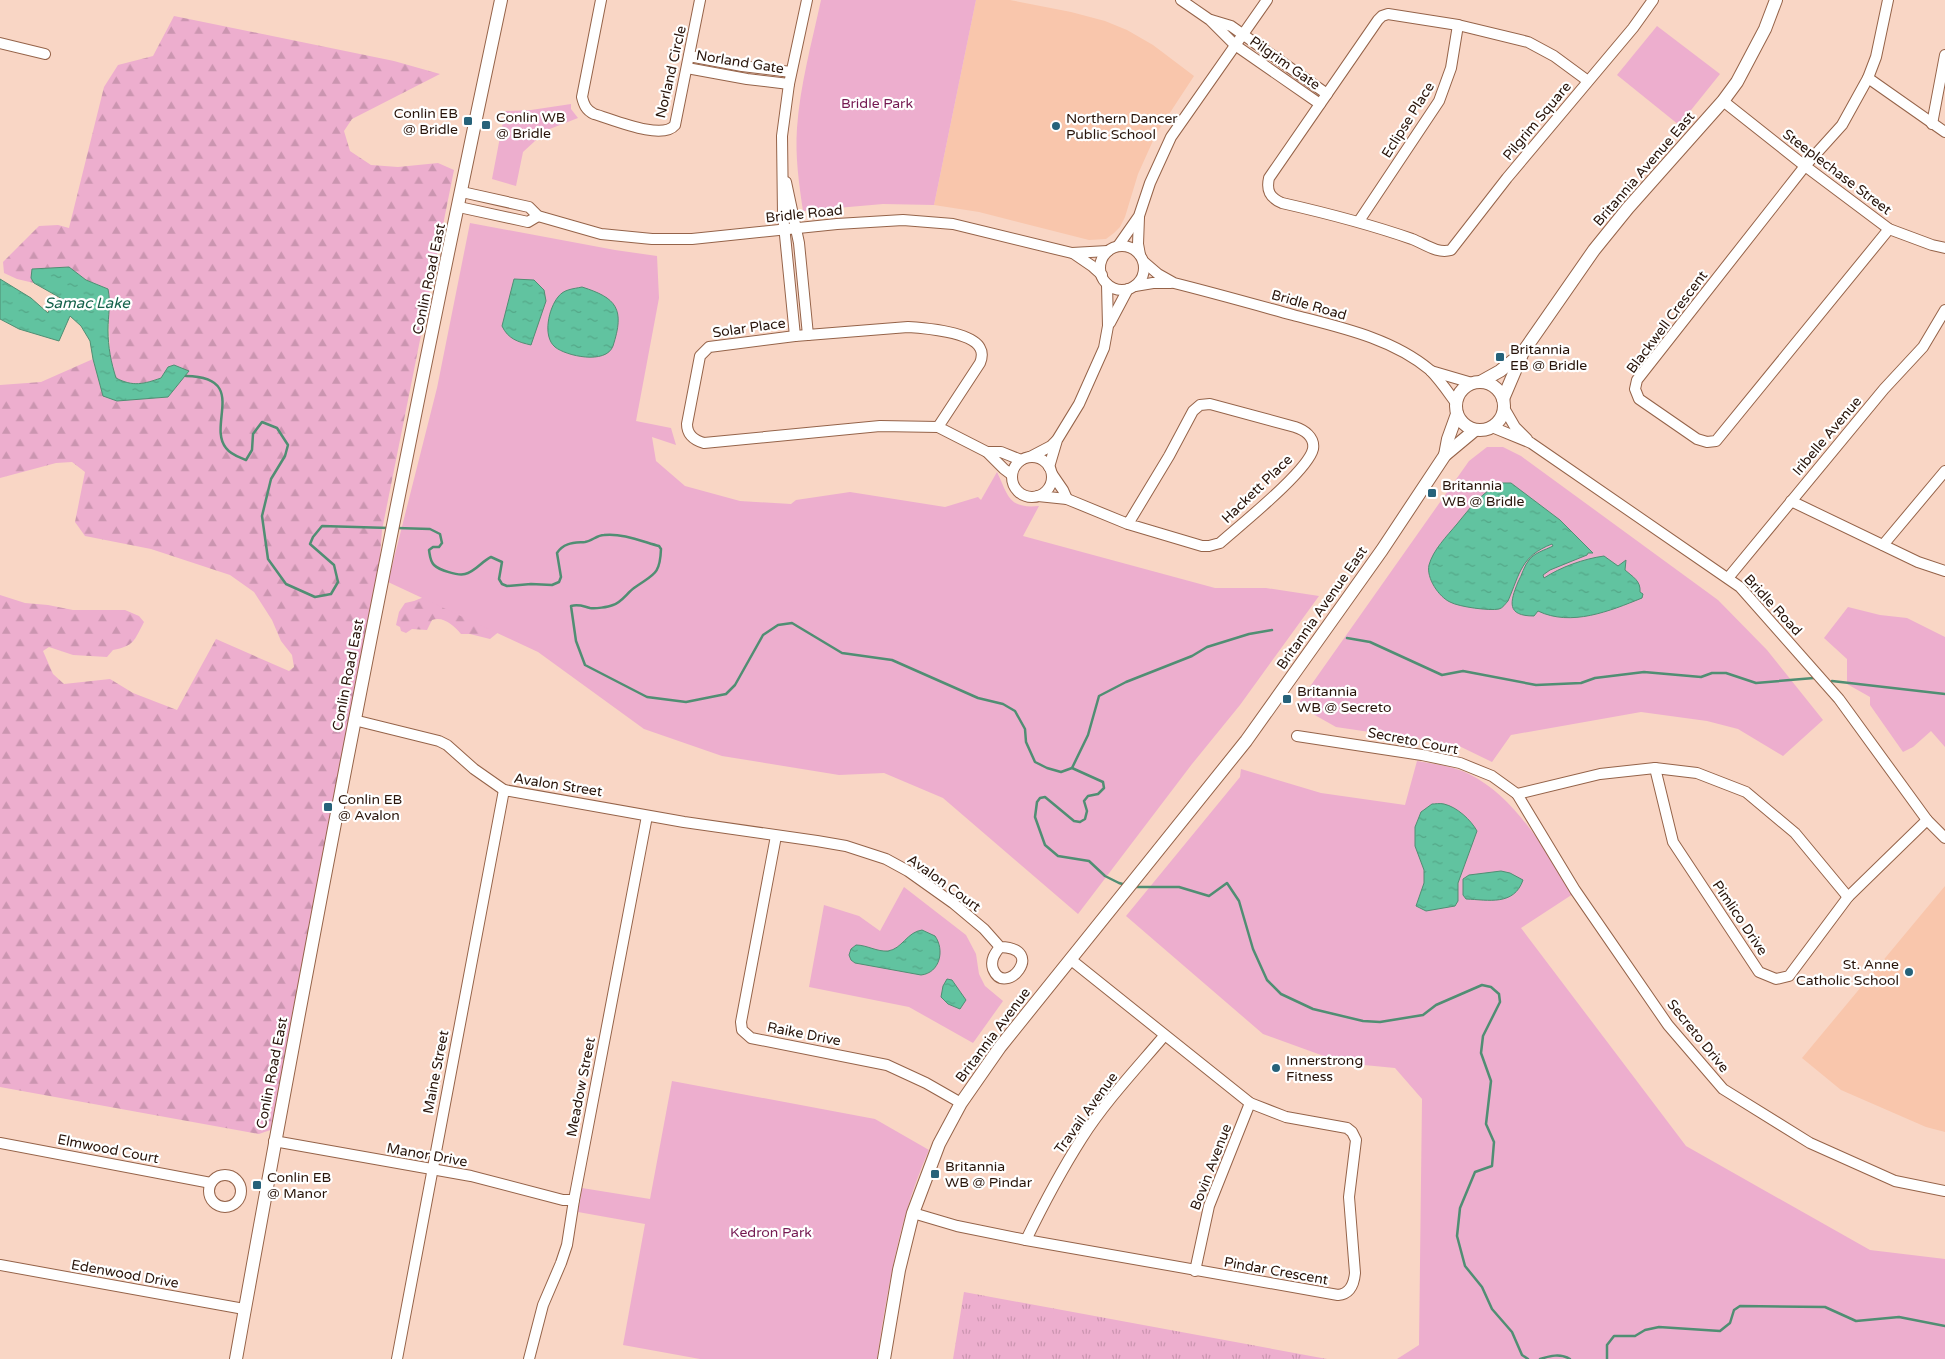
<svg xmlns="http://www.w3.org/2000/svg" width="1945" height="1359" viewBox="0 0 1945 1359" font-family="'Varela Round',sans-serif">
<style>
.built{fill:#f9c6ac}
.grass{fill:url(#grass-tufts)}
.forest{fill:url(#forest-firs)}
.park{fill:#edaece}
.water{fill:url(#water-ripples);stroke:#508e73}
.lines{fill:none;stroke-linecap:round;stroke-linejoin:round}
.stream{stroke:#508e73;stroke-width:2.5}
.minor-casing{stroke:#956349;stroke-width:12}
.tertiary-casing{stroke:#956349;stroke-width:14}
.minor{stroke:#fff;stroke-width:10}
.tertiary{stroke:#fff;stroke-width:12}
.poi-dot{fill:#26627a;stroke:#fff;stroke-width:2}
.labels{text-anchor:middle;dominant-baseline:central;stroke-width:4.5;stroke-linejoin:round;paint-order:stroke}
.street-label{font-size:14px;fill:#28140a;stroke:#fff}
.park-label{font-size:14px;fill:#741951;stroke:#fff}
.poi-label{font-size:14px;fill:#28140a;stroke:#fff;text-anchor:start}
.water-label{font-size:15px;font-style:italic;fill:#15624b;stroke:#fff}
</style>
<defs>
<pattern id="grass-tufts" width="24" height="20" patternUnits="userSpaceOnUse" patternTransform="scale(1.25)"><rect width="24" height="20" fill="#edaece"/><path d="M3 7l-1-3M5 7V3M7 7l1-3M15 17l-1-3M17 17v-4M19 17l1-3" fill="none" stroke="#cb95b0"/></pattern>
<pattern id="forest-firs" width="22" height="20" patternUnits="userSpaceOnUse" patternTransform="scale(1.25)"><rect width="22" height="20" fill="#edaece"/><path d="M5 1l3.5 6h-7zM16 11l3.5 6h-7z" fill="#cb95b0"/></pattern>
<pattern id="water-ripples" width="26" height="14" patternUnits="userSpaceOnUse" patternTransform="scale(1.25)"><rect width="26" height="14" fill="#61c3a0"/><path d="M2 4q2-2 4 0t4 0M15 11q2-2 4 0t4 0" fill="none" stroke="#54a788"/></pattern>
</defs>
<rect width="100%" height="100%" fill="#f9d6c5"/>
<g class="built">
<polygon points="976,0 1010,0 1071,12 1105,21 1127,30 1153,45 1194,76 1156,134 1138,174 1125,217 1120,227 1114,233 1106,239 1089,240 979,212 934,205"/>
<polygon points="1945,886 1945,1132 1926,1127 1841,1090 1802,1058"/>
</g>
<polygon class="grass" points="964,1292 1327,1359 953,1359"/>
<g class="forest">
<path d="M174 16 394 61 440 74 352 119 344 131 350 151 371 165 398 167 438 163 454 170 382 530 377 597 276 1128 259 1134 0 1087V595L25 603 48 605 73 610H125L139 616 144 622C134 641 134 646 113 650L107 657 73 655 49 647 43 651 53 674 64 684 110 679 133 693 177 710 216 639 289 671 294 667 292 655 281 641 272 620 254 592 230 575 151 549 85 536 75 522 85 472 72 462 56 463 0 478V385L41 382 93 359 103 396 168 397V367L161 378C143 384 133 387 116 378L110 360 108 289 86 280 68 267 31 278 34 283 17 279 4 273 3 262 39 226 58 225 69 228 104 87 118 65 153 56Z"/>
<path d="M429 595 506 626 490 639 470 634H461C454 626 444 616 432 620L427 630 412 629 406 633 401 631 400 627 396 625 399 612 405 603 414 601Z"/>
</g>
<g class="park">
<path d="M821 0H976L934 205 883 204 803 211C799 184 795 156 797 128 800 85 812 42 821 0Z"/>
<polygon points="1657,26 1720,74 1679,125 1617,75"/>
<polygon points="571,104 571,109 578,118 547,130 523,152 516,186 492,179 505,111 531,110"/>
<path d="M470 223 615 250 657 256 659 298 636 421 671 428 676 445 652 437 656 461 685 486 740 501 791 504 796 500 850 492 945 507 978 497 981 500 997 472C1008 495 1008 509 1039 506L1023 536 1215 588H1266L1319 596 1240 705 1192 764 1078 914 943 798 884 773 839 775 722 756 644 729 538 652 388 582 437 388Z"/>
<polygon points="1487,447 1503,447 1521,456 1718,600 1767,650 1823,720 1783,756 1738,729 1707,721 1641,712 1511,735 1492,762 1457,745 1336,727 1297,705 1469,461"/>
<polygon points="1848,607 1880,615 1907,618 1945,637 1945,747 1931,731 1913,747 1903,752 1870,705 1870,697 1847,684 1847,659 1824,638"/>
<path d="M1417 761C1434 764 1453 766 1469 774 1517 798 1545 851 1573 894L1521 928 1686 1146 1870 1250 1945 1259V1359H1397L1419 1345 1422 1099 1395 1068 1343 1063 1263 1034 1126 916 1240 777 1241 769 1321 793 1405 805Z"/>
<polygon points="904,887 966,935 976,954 979,974 985,986 1003,1001 973,1043 909,1007 809,987 824,905 859,916 880,931"/>
<path d="M672 1081 875 1119 929 1150C899 1217 888 1287 877 1359H700L623 1345 645 1224 578 1212 582 1188 650 1199Z"/>
</g>
<g class="water">
<path d="M69 267 86 280 108 289C111 303 108 316 108 330 108 347 111 362 116 378 133 387 144 384 161 378L168 367 174 365 189 371 168 397 117 401 103 396 93 359 90 341 81 326 70 316 59 341 19 329 0 319V279L31 298 48 313 50 308 64 300 34 283 31 278 32 269Z"/>
<path d="M514 279 534 280 544 290 546 301 531 345C518 342 508 339 502 326Z"/>
<path d="M582 287C617 298 625 309 613 346 606 365 566 356 555 347 542 336 549 308 558 297 564 289 573 289 582 287Z"/>
<path d="M1501 483H1511L1560 520 1593 553H1588L1587 555 1550 570 1543 575 1544 578C1561 567 1583 559 1604 556L1618 566 1626 560 1625 570C1633 577 1641 581 1640 592L1643 594 1642 598C1610 611 1571 627 1538 611L1534 616C1506 616 1510 602 1518 582 1522 575 1524 566 1529 560 1534 553 1545 550 1553 546L1552 544C1521 556 1520 573 1508 601 1505 604 1503 608 1499 609 1490 611 1459 607 1450 602 1439 597 1426 578 1429 565 1433 550 1447 536 1457 524 1470 508 1482 492 1501 483Z"/>
<path d="M1432 804C1435 804 1440 803 1444 804 1457 807 1471 820 1477 831L1458 883V901L1455 906 1426 911 1416 906 1424 883V870L1415 846V827L1421 812Z"/>
<path d="M1501 871 1510 873 1523 880C1514 906 1489 900 1466 899L1463 895V879L1469 875Z"/>
<path d="M922 930 935 936C945 950 940 973 921 975L855 963 851 960 849 955 851 949 856 945C867 945 877 952 888 951 902 949 907 932 922 930Z"/>
<polygon points="947,979 952,980 966,1000 960,1009 948,1004 941,997 943,986"/>
</g>
<g class="lines">
<g class="stream">
<path d="M186 376C249 377 207 425 226 448 231 455 239 457 246 460L252 450 253 434 262 422 277 428 288 445 285 456 271 479 262 516 268 559 286 584 315 597 331 594 338 582 334 565 310 544 313 537 322 526 389 528"/>
<path d="M397 528 430 529 440 534 442 543 439 547H433L429 550C430 556 430 561 434 565 439 570 458 576 465 574 475 572 482 561 491 557L502 562 499 579 502 584 507 586 531 584 552 585 559 582 561 577 557 553C564 542 575 543 585 542 592 541 597 535 604 535 622 533 641 541 659 546L661 549C660 576 653 574 634 588 627 593 622 602 613 605 608 607 595 609 590 608 582 606 579 604 571 606L576 641 585 665 647 697 686 702 726 694 735 685 763 635 778 625 792 623 842 653 892 660 978 698 1003 704 1015 711 1025 729 1026 742 1035 762 1047 768 1061 772 1072 768 1103 782 1104 788 1098 794 1088 796 1084 801 1087 811 1085 819 1080 822 1074 821 1045 797 1040 798 1037 802 1035 817 1045 845 1058 856 1089 861 1105 876 1119 883 1126 885"/>
<polyline points="1347,638 1370,642 1442,675 1463,671 1536,685 1581,683 1595,678 1644,672 1701,677 1712,673 1726,673 1756,683 1814,678"/>
<polyline points="1832,681 1945,694"/>
<polyline points="1072,768 1088,735 1099,696 1126,682 1192,656 1207,647 1249,634 1272,630"/>
<polyline points="1134,887 1179,887 1209,896 1227,883 1239,901 1253,949 1267,980 1281,994 1313,1009 1363,1021 1380,1022 1423,1015 1436,1005 1482,985 1491,987 1499,994 1500,1002 1483,1036 1481,1053 1491,1081 1486,1124 1494,1142 1492,1166 1475,1172 1460,1208 1457,1236 1465,1266 1482,1287 1492,1309 1512,1332 1522,1355 1528,1359"/>
<path d="M1540 1359C1550 1356 1560 1353 1570 1359"/>
<polyline points="1607,1359 1607,1345 1614,1336 1635,1336 1645,1330 1659,1327 1720,1331 1730,1323 1734,1310 1740,1306 1825,1307 1856,1321 1899,1317 1945,1326"/>
</g>
<g class="minor-casing">
<g id="minor">
<path d="M601 0 582 97C584 105 586 110 594 114 612 119 662 141 675 125L700 0"/>
<polyline points="1181,0 1210,20 1235,45 1320,104"/>
<polyline points="1888,0 1876,57 1868,78 1842,125 1805,166 1637,380 1635,389 1639,399 1697,439 1707,442 1716,441 1889,229"/>
<polyline points="1211,20 1231,26 1327,94"/>
<polyline points="0,43 45,54"/>
<polyline points="689,56 742,66 791,72"/>
<polyline points="687,68 747,79 789,84"/>
<polyline points="1868,78 1945,132"/>
<path d="M1588 81 1554 56 1528 42 1458 25 1388 14 1382 16 1378 20 1269 178C1266 191 1270 198 1282 203 1326 213 1369 224 1412 239 1425 244 1437 254 1451 250L1507 178 1633 28 1653 0"/>
<polyline points="1723,101 1805,166 1889,229 1932,245 1945,248"/>
<polyline points="1932,124 1945,55"/>
<polyline points="786,182 799,243 808,335"/>
<polyline points="462,192 529,207 538,216 601,234 652,239 692,239 837,224 903,220 953,224 1072,253 1108,251"/>
<polyline points="459,207 528,222 538,216"/>
<polyline points="1139,217 1138,244 1140,255"/>
<polyline points="1359,221 1439,101 1451,68 1458,25"/>
<polyline points="1118,246 1139,216 1150,183 1171,137 1267,0"/>
<circle cx="1122" cy="268" r="22"/>
<polyline points="1073,253 1092,266 1102,275"/>
<path d="M1144 262 1158 274 1174 283C1214 293 1253 304 1293 315 1339 327 1392 338 1430 370 1440 380 1448 392 1456 403"/>
<polyline points="1135,286 1153,283 1171,283"/>
<polyline points="1110,323 1128,289"/>
<polyline points="795,336 783,215 782,136 789,84 807,0"/>
<polyline points="1431,371 1472,383"/>
<polyline points="1504,408 1515,427 1527,439"/>
<path d="M938 427 880 426 704 443C694 440 687 435 687 424L700 356 709 347 795 336 908 327C924 328 972 332 980 348 983 353 982 358 980 363L938 427 987 452 1004 469 1012 475"/>
<polyline points="1492,427 1531,443 1740,587 1839,699 1927,820 1945,838"/>
<polyline points="987,452 1001,452 1021,460"/>
<polyline points="1030,457 1051,446 1056,441"/>
<circle cx="1032" cy="477" r="20"/>
<polyline points="1049,467 1057,440 1079,404 1104,348 1108,326 1107,284"/>
<polyline points="1052,474 1063,490 1067,499"/>
<path d="M1038 496 1067 499 1128 524 1202 546H1209L1220 543C1239 526 1308 471 1313 449 1315 437 1304 430 1295 427L1210 404 1200 405 1193 411 1169 456 1128 524"/>
<polyline points="1791,501 1918,562 1945,571"/>
<polyline points="1883,545 1945,471"/>
<polyline points="1728,578 1884,389 1923,347 1945,310"/>
<path d="M354 720 439 741 447 745 474 769 504 790 684 822 817 841 846 846 886 859 908 871 953 903 984 929 1000 947C1048 948 1005 999 993 969 990 960 995 953 1000 947"/>
<polyline points="1297,736 1422,755 1460,763 1492,776 1517,794 1575,890 1668,1025 1723,1089 1810,1143 1895,1181 1945,1191"/>
<polyline points="1655,768 1673,842 1759,972 1776,979 1789,976 1848,897 1927,820"/>
<polyline points="1517,794 1600,774 1655,768 1697,773 1746,792 1795,833 1848,897"/>
<polyline points="776,836 741,1022 742,1030 751,1038 887,1065 926,1083 961,1103"/>
<polyline points="274,1141 471,1176 563,1200 574,1200"/>
<polyline points="0,1143 211,1183"/>
<circle cx="225" cy="1191" r="16"/>
<path d="M913 1213 957 1226 1026 1240 1338 1295C1350 1294 1354 1284 1355 1273L1349 1197 1356 1140 1352 1132 1347 1128 1286 1117 1250 1103 1070 959"/>
<path d="M1026 1240C1043 1205 1061 1171 1082 1138 1105 1102 1136 1069 1164 1036"/>
<polyline points="0,1265 244,1309"/>
<polyline points="1195,1271 1209,1206 1250,1103"/>
<polyline points="397,1359 504,790"/>
<polyline points="529,1359 543,1305 561,1263 567,1245 574,1200 647,816"/>
</g>
</g>
<g class="tertiary-casing">
<g id="tertiary">
<polyline points="1482,381 1500,371 1521,354"/>
<circle cx="1480" cy="406" r="24"/>
<polyline points="1503,399 1523,352 1594,250 1628,208 1723,101 1737,82 1765,29 1776,0"/>
<polyline points="1445,455 1448,439 1457,414"/>
<path d="M236 1359C317 905 405 451 501 0"/>
<polyline points="884,1359 899,1270 913,1213 939,1144 961,1103 1000,1047 1246,741 1382,550 1445,455 1475,430"/>
</g>
</g>
<use href="#minor" class="minor"/>
<use href="#tertiary" class="tertiary"/>
</g>
<g class="poi-dot">
<rect x="463" y="116" width="10" height="10" rx="2.5"/>
<rect x="481" y="120" width="10" height="10" rx="2.5"/>
<circle cx="1056" cy="126" r="5"/>
<rect x="1495" y="352" width="10" height="10" rx="2.5"/>
<rect x="1427" y="488" width="10" height="10" rx="2.5"/>
<rect x="1282" y="694" width="10" height="10" rx="2.5"/>
<rect x="323" y="802" width="10" height="10" rx="2.5"/>
<circle cx="1909" cy="972" r="5"/>
<circle cx="1276" cy="1068" r="5"/>
<rect x="930" y="1169" width="10" height="10" rx="2.5"/>
<rect x="252" y="1180" width="10" height="10" rx="2.5"/>
</g>
<g class="labels">
<g class="street-label">
<text transform="translate(740 62) rotate(9)">Norland Gate</text>
<text transform="translate(1285 63) rotate(35)">Pilgrim Gate</text>
<text transform="translate(671 72) rotate(-77)">Norland Circle</text>
<text transform="translate(1408 120) rotate(-58)">Eclipse Place</text>
<text transform="translate(1537 121) rotate(-50)">Pilgrim Square</text>
<text transform="translate(1644 169) rotate(-49)">Britannia Avenue East</text>
<text transform="translate(1837 172) rotate(37)">Steeplechase Street</text>
<text transform="translate(804 214) rotate(-6)">Bridle Road</text>
<text transform="translate(429 279) rotate(-78)">Conlin Road East</text>
<text transform="translate(1309 305) rotate(16)">Bridle Road</text>
<text transform="translate(1667 322) rotate(-53)">Blackwell Crescent</text>
<text transform="translate(749 328) rotate(-8)">Solar Place</text>
<text transform="translate(1827 436) rotate(-50)">Iribelle Avenue</text>
<text transform="translate(1257 489) rotate(-44)">Hackett Place</text>
<text transform="translate(1773 605) rotate(47)">Bridle Road</text>
<text transform="translate(1322 608) rotate(-55)">Britannia Avenue East</text>
<text transform="translate(348 675) rotate(-79)">Conlin Road East</text>
<text transform="translate(1413 741) rotate(11)">Secreto Court</text>
<text transform="translate(558 785) rotate(9)">Avalon Street</text>
<text transform="translate(944 883) rotate(36)">Avalon Court</text>
<text transform="translate(1740 918) rotate(56)">Pimlico Drive</text>
<text transform="translate(804 1034) rotate(11)">Raike Drive</text>
<text transform="translate(993 1035) rotate(-53)">Britannia Avenue</text>
<text transform="translate(1698 1036) rotate(51)">Secreto Drive</text>
<text transform="translate(436 1072) rotate(-79)">Maine Street</text>
<text transform="translate(272 1073) rotate(-79)">Conlin Road East</text>
<text transform="translate(581 1087) rotate(-79)">Meadow Street</text>
<text transform="translate(1086 1113) rotate(-54)">Travail Avenue</text>
<text transform="translate(108 1149) rotate(11)">Elmwood Court</text>
<text transform="translate(427 1155) rotate(10)">Manor Drive</text>
<text transform="translate(1211 1167) rotate(-69)">Bovin Avenue</text>
<text transform="translate(1276 1271) rotate(10)">Pindar Crescent</text>
<text transform="translate(125 1274) rotate(10)">Edenwood Drive</text>
</g>
<g class="park-label">
<text x="877" y="103">Bridle Park</text>
<text x="771" y="1232">Kedron Park</text>
</g>
<g class="poi-label">
<text x="458" y="113" text-anchor="end">Conlin EB<tspan x="458" dy="16">@ Bridle</tspan></text>
<text x="496" y="117">Conlin WB<tspan x="496" dy="16">@ Bridle</tspan></text>
<text x="1066" y="118">Northern Dancer<tspan x="1066" dy="16">Public School</tspan></text>
<text x="1510" y="349">Britannia<tspan x="1510" dy="16">EB @ Bridle</tspan></text>
<text x="1442" y="485">Britannia<tspan x="1442" dy="16">WB @ Bridle</tspan></text>
<text x="1297" y="691">Britannia<tspan x="1297" dy="16">WB @ Secreto</tspan></text>
<text x="338" y="799">Conlin EB<tspan x="338" dy="16">@ Avalon</tspan></text>
<text x="1899" y="964" text-anchor="end">St. Anne<tspan x="1899" dy="16">Catholic School</tspan></text>
<text x="1286" y="1060">Innerstrong<tspan x="1286" dy="16">Fitness</tspan></text>
<text x="945" y="1166">Britannia<tspan x="945" dy="16">WB @ Pindar</tspan></text>
<text x="267" y="1177">Conlin EB<tspan x="267" dy="16">@ Manor</tspan></text>
</g>
<g class="water-label">
<text x="87" y="303">Samac Lake</text>
</g>
</g>
</svg>
